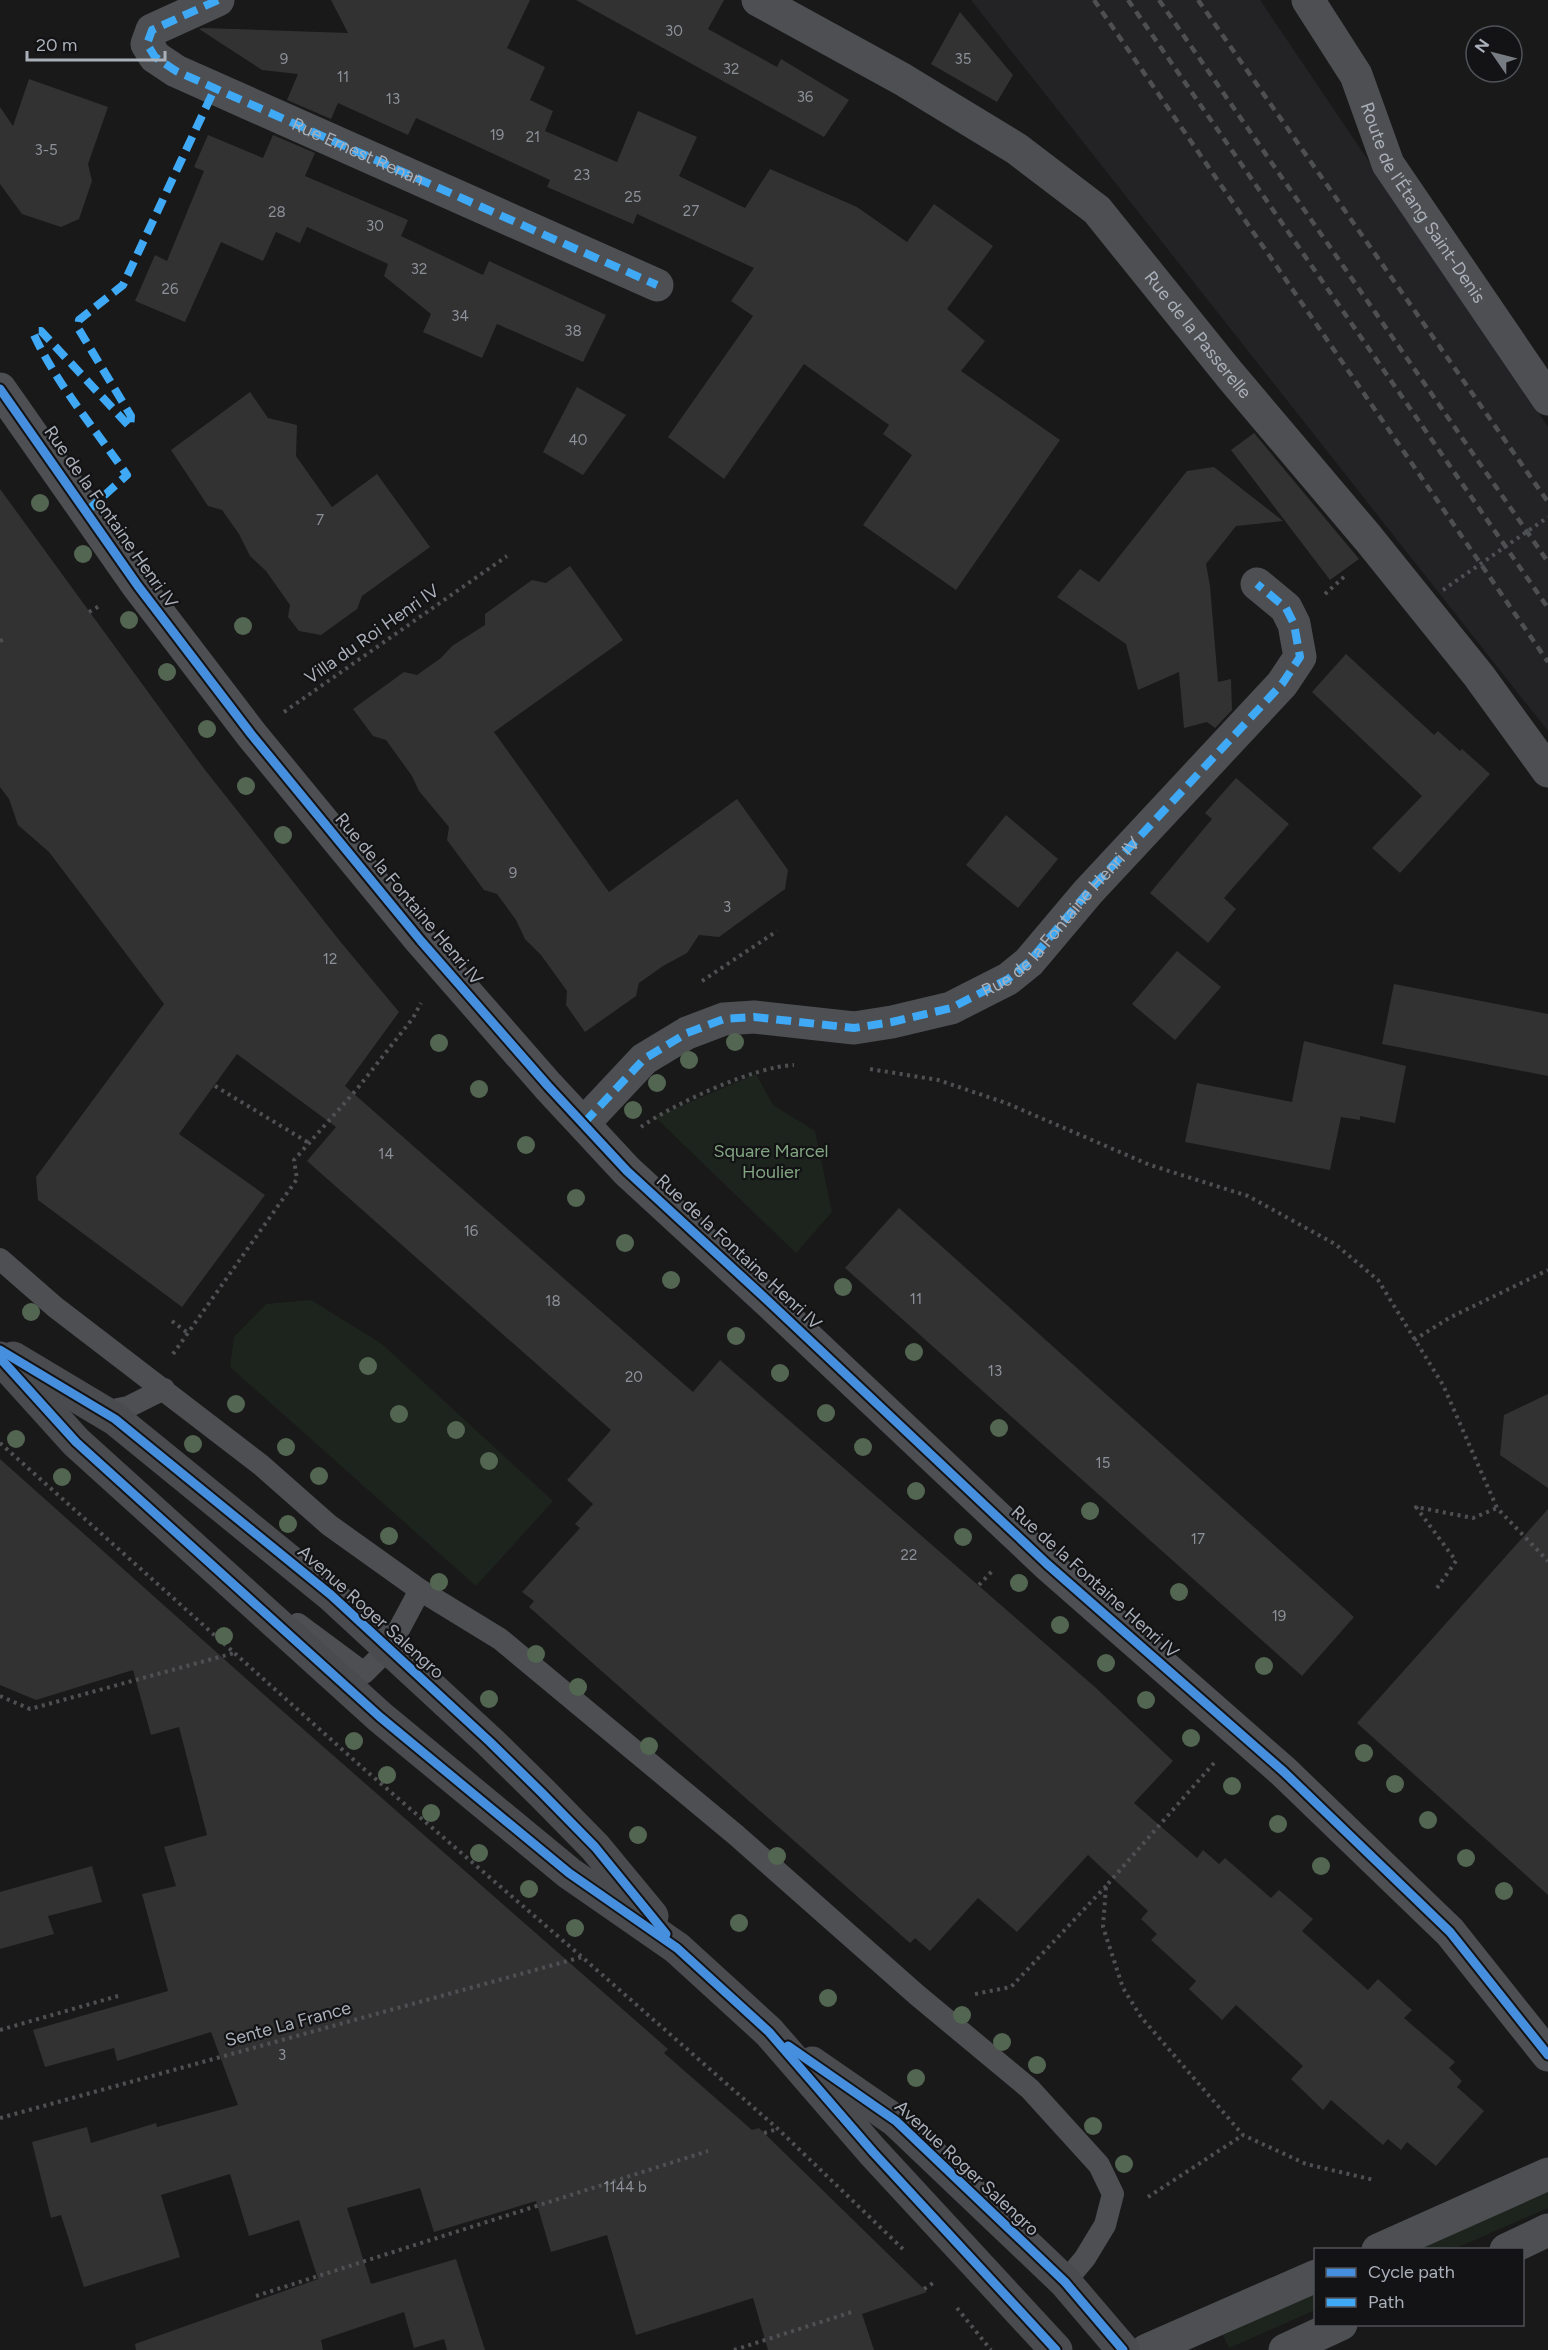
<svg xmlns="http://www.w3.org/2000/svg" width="1548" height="2350" viewBox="0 0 1548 2350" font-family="Figtree,sans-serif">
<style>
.built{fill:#232325}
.green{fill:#1d241d}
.building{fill:#323233}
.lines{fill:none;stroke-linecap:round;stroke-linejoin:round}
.path{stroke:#4f5054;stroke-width:4;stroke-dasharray:3 4.5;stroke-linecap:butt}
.service{stroke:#4d4f52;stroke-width:22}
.minor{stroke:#4d4f52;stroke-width:33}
.primary{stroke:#4a4b4e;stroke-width:33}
.rail{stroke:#4d4f51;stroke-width:4.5;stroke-dasharray:8 6;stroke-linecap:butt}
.path-bridge{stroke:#4f5054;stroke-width:4;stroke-dasharray:3 4.5;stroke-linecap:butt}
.quiet{stroke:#3fa9f5;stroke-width:8;stroke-dasharray:15 8;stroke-linecap:butt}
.cycleway-casing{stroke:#131315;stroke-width:13}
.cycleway{stroke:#468fdf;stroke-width:9}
.tree{fill:#536652}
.labels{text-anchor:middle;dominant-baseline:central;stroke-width:4.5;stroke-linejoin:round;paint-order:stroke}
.number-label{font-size:15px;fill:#8c9098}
.street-label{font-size:18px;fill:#aab0ba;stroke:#131315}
.park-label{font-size:18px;fill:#82a581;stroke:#131315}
</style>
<rect width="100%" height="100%" fill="#191919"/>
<polygon class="built" points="971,0 1260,0 1548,427 1548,731"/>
<g class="green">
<polygon points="756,1074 773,1105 815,1131 832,1212 796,1253 655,1117"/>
<polygon points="311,1300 382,1344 553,1501 476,1586 230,1367 234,1337 266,1304"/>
<polygon points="1548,2192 1548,2208 1454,2249 1415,2250"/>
<polygon points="1315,2292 1315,2310 1229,2348 1222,2333"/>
</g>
<g class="building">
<polygon points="331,0 530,0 507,48 545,67 530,100 553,111 545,131 617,162 638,111 697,137 679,176 745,208 770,169 857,207 907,242 934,204 993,246 947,309 985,341 961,371 1060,440 956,590 863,525 912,455 883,434 889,425 804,364 724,479 668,437 753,316 731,301 754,268 637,214 633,224 547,187 550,180 416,118 408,135 338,103 331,119 287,100 298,74 262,70 199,29 203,28 348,33"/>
<polygon points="576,0 724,0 708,29 777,67 781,59 849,100 824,137"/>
<polygon points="960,12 1013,75 997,102 931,64"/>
<polygon points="29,79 108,107 88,164 92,181 79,219 61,227 22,214 0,184 0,107 13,126"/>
<polygon points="208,135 263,158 273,135 315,153 305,176 408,220 401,236 483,275 489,261 606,315 583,362 497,324 482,358 423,332 431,314 384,276 388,264 307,227 300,243 276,232 263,261 221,242 185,322 135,301 155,255 167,261 204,171 194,167"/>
<polygon points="577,387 626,415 583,475 543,452"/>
<polygon points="250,392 268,418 297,425 296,456 332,507 377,474 430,547 362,596 357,609 321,635 299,631 288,617 290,605 266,571 250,556 239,534 222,510 208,506 171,450"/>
<polygon points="1254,433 1359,559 1330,580 1231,450"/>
<polygon points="1214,467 1283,521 1236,526 1206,564 1210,586 1218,682 1231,679 1232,710 1215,728 1207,722 1184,728 1179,672 1138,690 1126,644 1057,597 1080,569 1099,582 1187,471"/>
<polygon points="0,489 202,766 339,940 399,1012 345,1086 693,1392 720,1360 1096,1688 1173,1761 1134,1803 1197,1858 1203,1850 1219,1864 1225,1858 1271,1898 1279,1890 1313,1919 1302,1931 1368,1990 1378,1979 1412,2010 1404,2018 1455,2062 1449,2068 1462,2081 1457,2087 1484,2111 1436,2166 1407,2142 1401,2150 1388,2139 1383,2145 1331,2100 1323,2110 1291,2079 1303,2066 1236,2005 1222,2020 1189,1989 1196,1981 1151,1940 1157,1934 1141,1919 1148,1911 1088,1855 1017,1932 978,1898 930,1951 915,1938 910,1943 529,1607 534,1601 522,1592 580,1528 575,1524 593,1504 567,1480 611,1430 307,1161 336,1127 237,1054 179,1134 265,1195 182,1307 38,1200 36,1177 164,1004 49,852 18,825 9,799 0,787"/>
<polygon points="570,566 623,640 494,732 609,892 737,799 788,870 785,889 719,937 699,935 687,953 663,966 639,983 636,996 585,1032 566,1005 567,991 541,955 525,939 516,920 497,894 484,890 447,840 449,827 419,791 412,776 386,740 373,736 353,709 404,672 417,675 441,658 452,646 485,625 485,614 532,580 546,583"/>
<polygon points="1346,654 1434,735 1438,731 1460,751 1462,749 1490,774 1400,873 1372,848 1422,796 1312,692"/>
<polygon points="1236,778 1289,824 1224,898 1236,909 1208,943 1150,893 1212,819 1205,813"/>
<polygon points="1006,815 1058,859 1018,908 966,865"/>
<polygon points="1177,951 1221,987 1175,1040 1132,1004"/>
<polygon points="1394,984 1548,1014 1548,1076 1382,1044"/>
<polygon points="1304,1041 1406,1066 1395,1123 1360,1116 1360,1120 1341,1117 1330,1170 1185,1142 1197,1083 1292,1102"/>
<polygon points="899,1208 1354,1617 1302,1676 845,1268"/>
<polygon points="1548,1394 1548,1488 1500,1455 1504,1415"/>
<polygon points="0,1459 270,1700 668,2049 664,2053 752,2130 759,2128 927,2292 862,2314 874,2350 768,2350 753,2298 636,2335 607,2235 551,2252 536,2201 434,2232 420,2188 347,2208 371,2284 456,2259 485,2350 447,2350 444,2339 414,2348 404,2312 321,2340 323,2350 136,2350 135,2344 318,2279 299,2220 249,2236 230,2174 161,2195 180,2257 84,2287 61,2215 51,2218 32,2142 87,2127 91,2143 156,2123 157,2127 238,2105 211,2032 117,2061 114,2048 45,2067 33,2030 168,1991 142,1894 176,1886 164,1847 207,1835 179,1727 151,1735 133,1670 36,1700 0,1685"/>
<polygon points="1548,1509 1548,1895 1357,1723"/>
<polygon points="92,1866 102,1902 48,1916 54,1934 0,1949 0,1892"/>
</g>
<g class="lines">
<g class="path">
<polyline points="1325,594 1346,575"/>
<polyline points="89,612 101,605"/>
<polyline points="0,641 5,639"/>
<polyline points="284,712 507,556"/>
<polyline points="702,981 777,931"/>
<polyline points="870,1069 938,1080 1006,1103 1150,1165 1248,1196 1335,1244 1378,1280 1443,1385 1497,1508 1548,1561"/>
<polyline points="215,1086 309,1143"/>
<path d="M641 1127C673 1104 756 1066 794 1065"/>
<polyline points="172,1321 189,1334"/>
<polyline points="1414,1340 1449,1318 1548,1270"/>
<polyline points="173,1354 297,1179 294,1160 357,1089 413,1018 421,1003"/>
<polyline points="0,1443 364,1769 582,1957 778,2129 906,2252"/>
<polyline points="979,1585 994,1569"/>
<polyline points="1437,1588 1456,1561 1416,1507 1473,1518 1497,1508"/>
<polyline points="0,1696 30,1709 234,1653"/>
<polyline points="1214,1763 1106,1886 1103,1927 1123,1988 1141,2017 1243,2135 1306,2164 1374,2180"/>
<polyline points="975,1994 1011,1987 1106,1886"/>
<polyline points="0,2030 118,1996"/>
<polyline points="0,2118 582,1957"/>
<polyline points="764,2133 778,2129"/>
<polyline points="1148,2197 1243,2135"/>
<polyline points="924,2289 936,2281"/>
<polyline points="256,2296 708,2151"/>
<polyline points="957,2308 991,2350"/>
<polyline points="734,2350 855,2311"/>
</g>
<g class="service">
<polyline points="0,1259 55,1307 261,1465 329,1525 420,1590 500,1639 736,1835 917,1995 1030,2089 1099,2165 1113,2194 1105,2225 1085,2258 1065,2282"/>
<polyline points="103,1412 128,1407 164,1389"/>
<polyline points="298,1624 364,1673 389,1648 420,1590"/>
</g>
<g class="minor">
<path id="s1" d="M218 0 152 30 147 44 155 57 176 71 657 285"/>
<path id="s2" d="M758 0 902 79 1017 149 1097 210 1230 375 1368 538 1479 676 1548 771"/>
<path id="s3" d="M1308 0 1356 75 1388 164 1548 399"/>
<polyline points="0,389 138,586 251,734 421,941 548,1086 627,1171 767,1300 1047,1564 1284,1772 1450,1932 1548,2055"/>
<path id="s4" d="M584 1123 644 1059 687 1033 724 1019 754 1017 854 1028 892 1022 951 1008 1008 979 1029 962 1088 892 1282 684 1300 657 1294 624 1286 608 1257 584"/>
<polyline points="1378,2250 1548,2174"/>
<polyline points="1506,2250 1548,2230"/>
<polyline points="1147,2350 1316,2276"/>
<polyline points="1285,2350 1341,2324"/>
</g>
<g class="primary">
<polyline points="0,1358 76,1442 380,1717 569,1873 677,1948 769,2032 873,2152 1056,2350"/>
<polyline points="13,1358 115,1419 331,1595 490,1742 542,1793 595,1847 652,1916"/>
<polyline points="812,2063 896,2121 1065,2282 1123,2350"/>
</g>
<g class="rail">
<polyline points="1094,0 1548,662"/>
<polyline points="1128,0 1548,608"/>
<polyline points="1159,0 1548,562"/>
<polyline points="1198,0 1548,502"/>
</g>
<polyline class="path-bridge" points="1443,590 1548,517"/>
<g class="quiet">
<polyline points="218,0 152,30 147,44 155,57 176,71 657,285"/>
<path d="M87 511 127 475C95 429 58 386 34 335L35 331H41L130 427 131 416 78 328 79 320 123 285 215 88"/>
<polyline points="584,1123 644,1059 687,1033 724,1019 754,1017 854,1028 892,1022 951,1008 1008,979 1029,962 1088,892 1282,684 1300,657 1294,624 1286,608 1257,584"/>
</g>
<g class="cycleway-casing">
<g id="cycleway">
<polyline points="0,389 138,586 251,734 421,941 548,1086 627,1171 767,1300 1047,1564 1284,1772 1450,1932 1548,2055"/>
<polyline points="0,1350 115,1419 331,1595 490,1742 542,1793 595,1847 666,1934"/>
<polyline points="0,1358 76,1442 380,1717 569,1873 677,1948 769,2032 873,2152 1056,2350"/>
<polyline points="788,2046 896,2121 1065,2282 1123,2350"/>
</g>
</g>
<use href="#cycleway" class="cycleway"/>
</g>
<g class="tree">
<circle cx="40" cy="503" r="9"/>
<circle cx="83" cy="554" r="9"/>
<circle cx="129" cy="620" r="9"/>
<circle cx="243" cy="626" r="9"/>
<circle cx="167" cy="672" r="9"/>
<circle cx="207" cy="729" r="9"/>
<circle cx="246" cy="786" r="9"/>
<circle cx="283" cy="835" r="9"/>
<circle cx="735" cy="1042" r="9"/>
<circle cx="439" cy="1043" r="9"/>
<circle cx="689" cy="1060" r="9"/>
<circle cx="657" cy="1083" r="9"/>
<circle cx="479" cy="1089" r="9"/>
<circle cx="633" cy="1110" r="9"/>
<circle cx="526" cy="1145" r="9"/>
<circle cx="576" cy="1198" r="9"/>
<circle cx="625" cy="1243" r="9"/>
<circle cx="671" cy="1280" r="9"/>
<circle cx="843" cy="1287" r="9"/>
<circle cx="31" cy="1312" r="9"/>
<circle cx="736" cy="1336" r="9"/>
<circle cx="914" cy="1352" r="9"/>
<circle cx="368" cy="1366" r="9"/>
<circle cx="780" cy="1373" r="9"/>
<circle cx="236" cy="1404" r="9"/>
<circle cx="826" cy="1413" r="9"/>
<circle cx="399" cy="1414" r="9"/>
<circle cx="999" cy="1428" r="9"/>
<circle cx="456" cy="1430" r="9"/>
<circle cx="16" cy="1439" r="9"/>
<circle cx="193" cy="1444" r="9"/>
<circle cx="286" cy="1447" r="9"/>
<circle cx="863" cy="1447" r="9"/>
<circle cx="489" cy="1461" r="9"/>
<circle cx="319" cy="1476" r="9"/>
<circle cx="62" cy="1477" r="9"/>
<circle cx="916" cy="1491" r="9"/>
<circle cx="1090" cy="1511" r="9"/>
<circle cx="288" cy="1524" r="9"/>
<circle cx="389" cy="1536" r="9"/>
<circle cx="963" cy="1537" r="9"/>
<circle cx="439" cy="1582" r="9"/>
<circle cx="1019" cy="1583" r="9"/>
<circle cx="1179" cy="1592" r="9"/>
<circle cx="1060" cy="1625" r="9"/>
<circle cx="224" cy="1636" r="9"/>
<circle cx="536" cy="1654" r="9"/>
<circle cx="1106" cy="1663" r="9"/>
<circle cx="1264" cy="1666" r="9"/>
<circle cx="578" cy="1687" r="9"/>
<circle cx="489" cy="1699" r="9"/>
<circle cx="1146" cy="1700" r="9"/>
<circle cx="1191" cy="1738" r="9"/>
<circle cx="354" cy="1741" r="9"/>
<circle cx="649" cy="1746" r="9"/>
<circle cx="1364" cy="1753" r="9"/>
<circle cx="387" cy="1775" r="9"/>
<circle cx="1395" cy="1784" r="9"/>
<circle cx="1232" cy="1786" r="9"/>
<circle cx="431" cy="1813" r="9"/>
<circle cx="1428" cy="1820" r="9"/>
<circle cx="1278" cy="1824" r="9"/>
<circle cx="638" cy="1835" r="9"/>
<circle cx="479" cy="1853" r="9"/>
<circle cx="777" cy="1856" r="9"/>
<circle cx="1466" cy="1858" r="9"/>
<circle cx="1321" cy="1866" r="9"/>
<circle cx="529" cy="1889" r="9"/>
<circle cx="1504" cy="1891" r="9"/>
<circle cx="739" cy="1923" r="9"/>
<circle cx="575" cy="1928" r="9"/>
<circle cx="828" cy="1998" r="9"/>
<circle cx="962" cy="2015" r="9"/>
<circle cx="1002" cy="2042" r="9"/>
<circle cx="1037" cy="2065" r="9"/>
<circle cx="916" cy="2078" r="9"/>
<circle cx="1093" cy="2126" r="9"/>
<circle cx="1124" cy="2164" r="9"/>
</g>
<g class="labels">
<g class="number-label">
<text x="674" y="31">30</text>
<text x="284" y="59">9</text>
<text x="963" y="59">35</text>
<text x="731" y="69">32</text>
<text x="343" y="77">11</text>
<text x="805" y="97">36</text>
<text x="393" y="99">13</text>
<text x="497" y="135">19</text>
<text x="533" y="137">21</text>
<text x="46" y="150">3-5</text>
<text x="582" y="175">23</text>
<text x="633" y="197">25</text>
<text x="691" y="211">27</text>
<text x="277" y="212">28</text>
<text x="375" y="226">30</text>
<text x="419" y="269">32</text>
<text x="170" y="289">26</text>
<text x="460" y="316">34</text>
<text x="573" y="331">38</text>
<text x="578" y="440">40</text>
<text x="320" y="520">7</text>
<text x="513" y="873">9</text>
<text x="727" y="907">3</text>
<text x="330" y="959">12</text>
<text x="386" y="1154">14</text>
<text x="471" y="1231">16</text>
<text x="916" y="1299">11</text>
<text x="553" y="1301">18</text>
<text x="995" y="1371">13</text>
<text x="634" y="1377">20</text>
<text x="1103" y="1463">15</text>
<text x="1198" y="1539">17</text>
<text x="909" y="1555">22</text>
<text x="1279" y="1616">19</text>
<text x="282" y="2055">3</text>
<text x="625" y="2187">1144 b</text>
</g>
<g class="street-label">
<text stroke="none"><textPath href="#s1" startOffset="327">Rue Ernest Renan</textPath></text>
<text stroke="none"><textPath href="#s3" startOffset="234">Route de l'Étang Saint-Denis</textPath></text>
<text stroke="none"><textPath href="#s2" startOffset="560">Rue de la Passerelle</textPath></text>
<text transform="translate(111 517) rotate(55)">Rue de la Fontaine Henri IV</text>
<text transform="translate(372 634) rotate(-35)">Villa du Roi Henri IV</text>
<text transform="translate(409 899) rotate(50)">Rue de la Fontaine Henri IV</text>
<text stroke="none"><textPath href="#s4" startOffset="552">Rue de la Fontaine Henri IV</textPath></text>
<text transform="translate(739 1252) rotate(43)">Rue de la Fontaine Henri IV</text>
<text transform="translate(1095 1582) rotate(42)">Rue de la Fontaine Henri IV</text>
<text transform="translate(371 1612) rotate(42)">Avenue Roger Salengro</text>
<text transform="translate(288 2024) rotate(-15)">Sente La France</text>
<text transform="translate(967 2168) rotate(43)">Avenue Roger Salengro</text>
</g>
<g class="park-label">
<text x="771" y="1151">Square Marcel<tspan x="771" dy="21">Houlier</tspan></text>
</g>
</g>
<rect x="1314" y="2248" width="210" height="78" fill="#131315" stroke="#4f5257" stroke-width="1.5"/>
<rect x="1326" y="2268" width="30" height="9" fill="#468fdf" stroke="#4f5257" stroke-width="1.5"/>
<text x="1368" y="2278" font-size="18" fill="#aab0ba">Cycle path</text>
<rect x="1326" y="2298" width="30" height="9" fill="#3fa9f5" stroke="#4f5257" stroke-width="1.5"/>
<text x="1368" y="2308" font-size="18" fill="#aab0ba">Path</text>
<g transform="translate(1494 54) rotate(305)"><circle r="28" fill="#131315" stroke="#4f5257" stroke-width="1.5"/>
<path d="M0-4.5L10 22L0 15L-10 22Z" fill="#777b82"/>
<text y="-9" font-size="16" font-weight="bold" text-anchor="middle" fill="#aab0ba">N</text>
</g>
<path d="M27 51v9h138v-9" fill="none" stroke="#aab0ba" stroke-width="3"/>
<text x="36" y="51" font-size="18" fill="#aab0ba" stroke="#131315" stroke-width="4.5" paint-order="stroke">20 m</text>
</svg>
